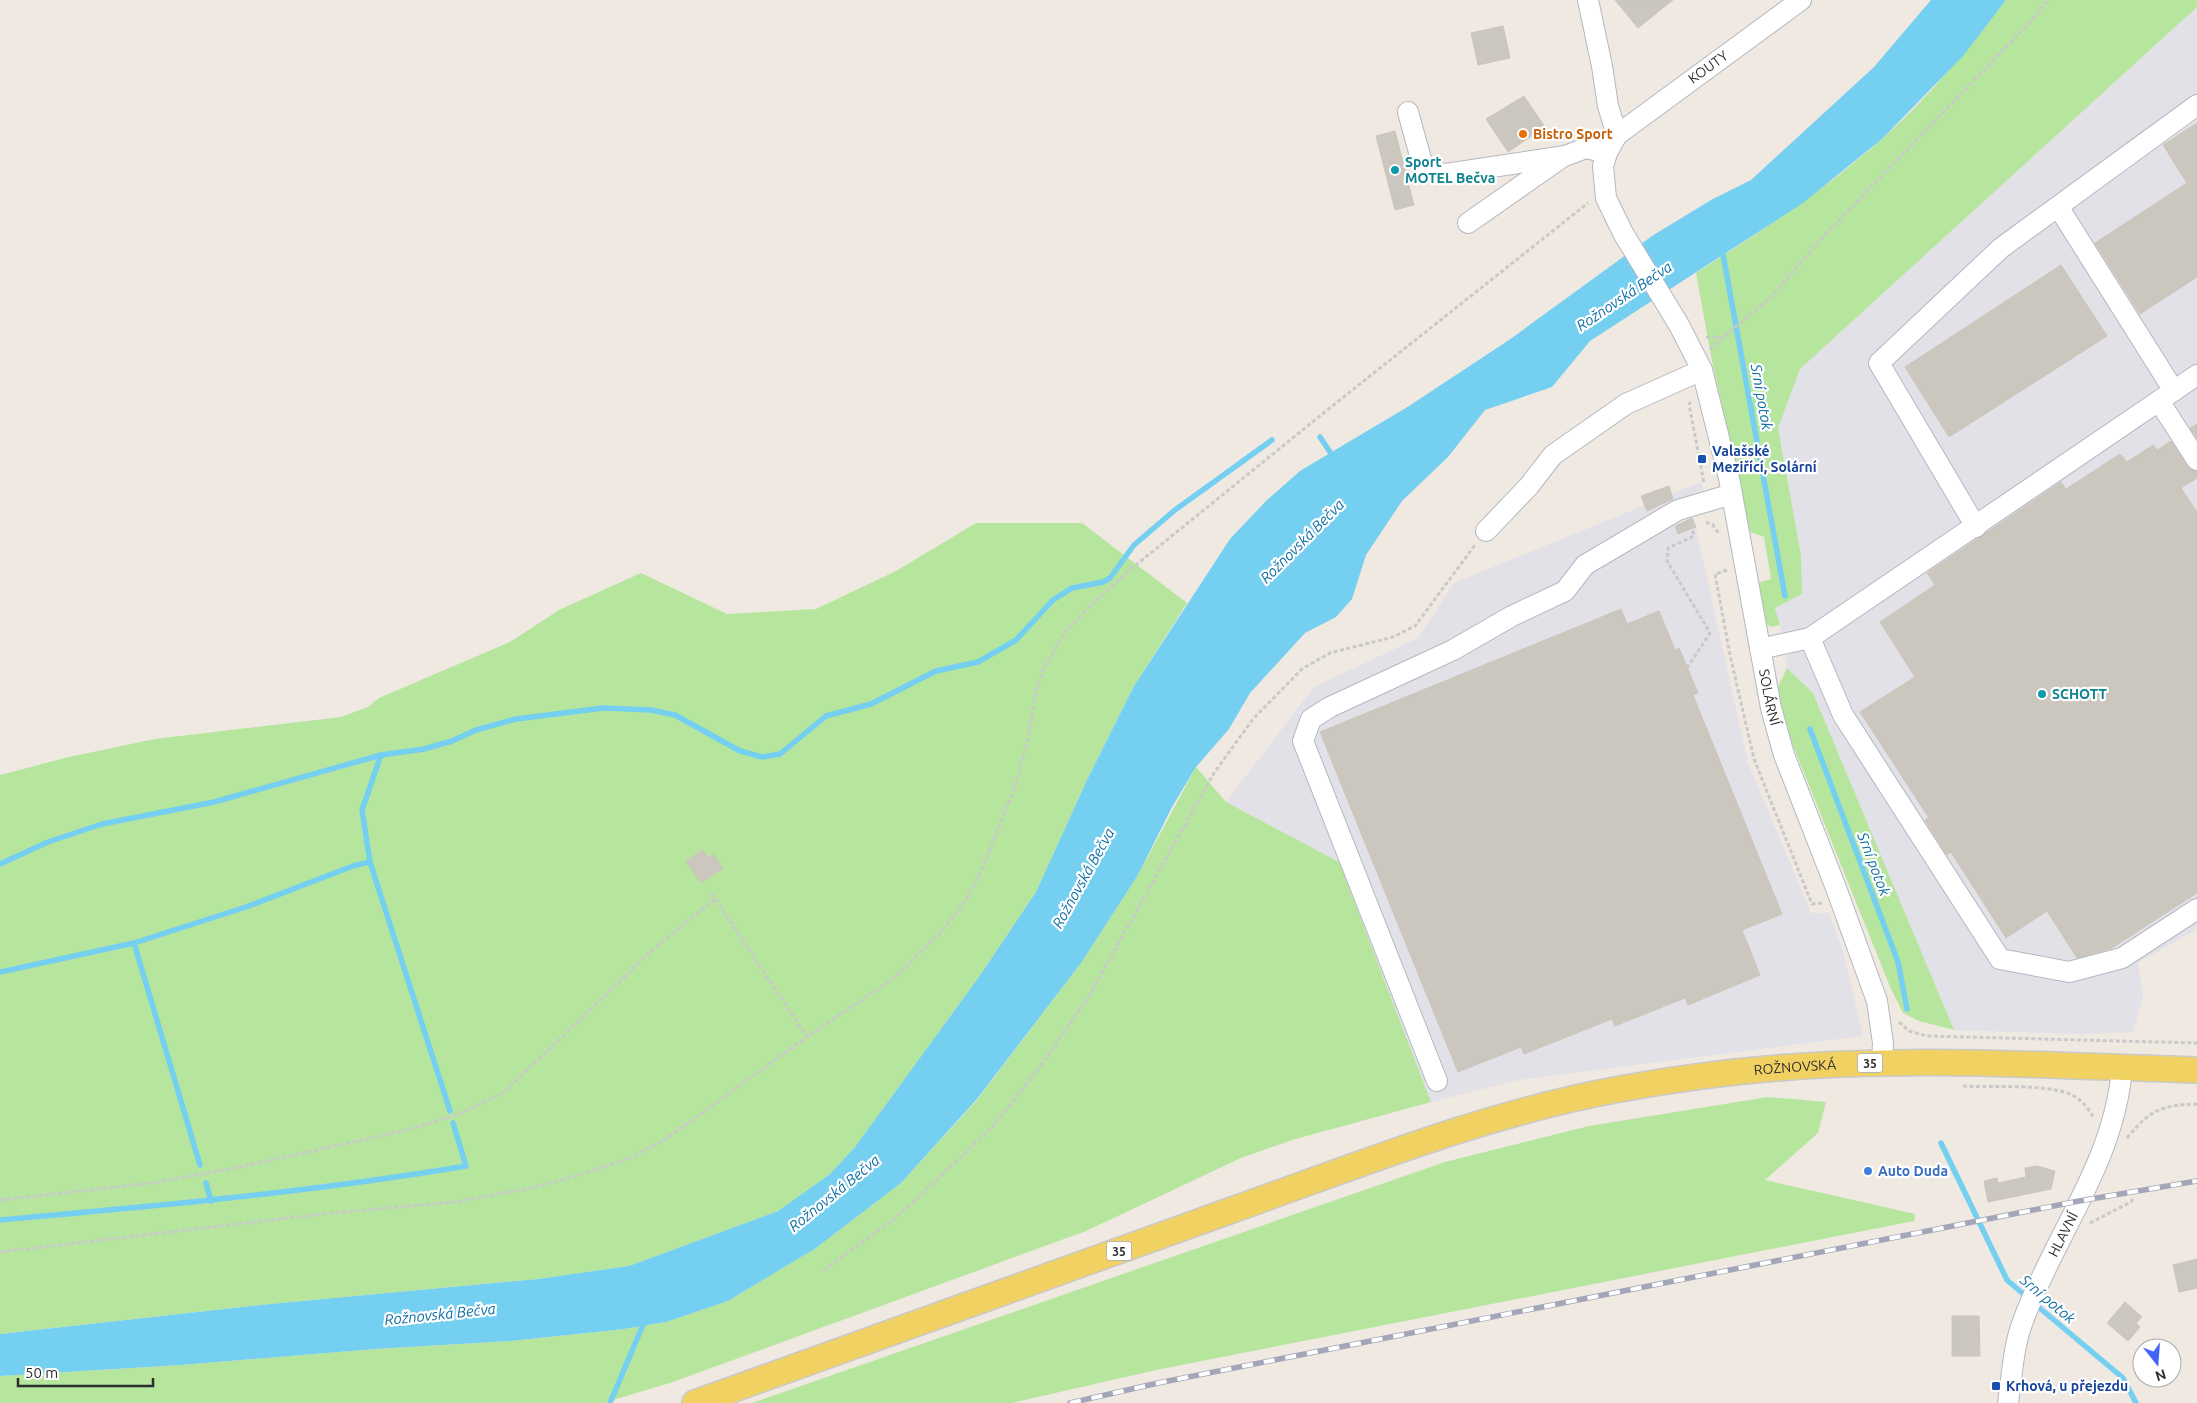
<svg xmlns="http://www.w3.org/2000/svg" width="2197" height="1403" viewBox="0 0 2197 1403" font-family="Ubuntu,sans-serif">
<style>
.industrial{fill:#e3e1e8}
.green{fill:#b6e59e}
.water{fill:#75cff0}
.lines{fill:none;stroke-linecap:round;stroke-linejoin:round}
.stream{stroke:#75cff0;stroke-width:5.5}
.building{fill:#cbc7bf;stroke:#cbc5ba}
.minor-casing{stroke:#b4b7c1;stroke-width:22}
.major-casing{stroke:#c9c9c9;stroke-width:28}
.path{stroke:#c9c9c9;stroke-width:3;stroke-dasharray:4 2.5;stroke-linecap:butt}
.minor{stroke:#fff;stroke-width:20}
.major{stroke:#f2d163;stroke-width:25}
.rail-casing{stroke:#a3a6b8;stroke-width:5.5}
.rail{stroke:#fff;stroke-width:4;stroke-dasharray:11;stroke-linecap:butt}
.food-dot{fill:#e8710a;stroke:#fff;stroke-width:2}
.culture-dot{fill:#0f9aa8;stroke:#fff;stroke-width:2}
.transit-dot{fill:#1a4fb4;stroke:#fff;stroke-width:2}
.shop-dot{fill:#3f7fe0;stroke:#fff;stroke-width:2}
.labels{text-anchor:middle;dominant-baseline:central;stroke-width:4.5;stroke-linejoin:round;paint-order:stroke}
.shield{fill:#fff;stroke:#6d6d6d;stroke-width:1}
.shield-label{font-size:12px;font-weight:bold;fill:#2e2e2e}
.street-label{font-size:14px;fill:#2e2e2e;stroke:#fff}
.food-label{font-size:14px;font-weight:bold;fill:#c56008;stroke:#fff;text-anchor:start}
.culture-label{font-size:14px;font-weight:bold;fill:#0d838f;stroke:#fff;text-anchor:start}
.transit-label{font-size:14px;font-weight:bold;fill:#164399;stroke:#fff;text-anchor:start}
.shop-label{font-size:14px;font-weight:bold;fill:#366cbe;stroke:#fff;text-anchor:start}
.water-label{font-size:15px;font-style:italic;fill:#0d6fa3;stroke:#fff}
</style>
<rect width="100%" height="100%" fill="#efe9e1"/>
<g class="industrial">
<polygon points="2197,7 2197,929 2138,963 2143,997 2133,1032 2081,1034 1954,1030 1813,693 1787,668 1785,645 1775,608 1802,594 1801,555 1778,428 1800,369"/>
<polygon points="1701,482 1703,490 1674,502 1673,522 1678,534 1696,528 1748,763 1811,913 1829,913 1843,952 1863,1036 1519,1080 1431,1102 1339,862 1226,802 1314,687 1418,638 1454,583"/>
</g>
<g class="green">
<path d="M2006 0H2197V7L1800 369 1778 428 1801 555 1802 594 1775 608 1780 625 1771 627 1766 623 1757 583 1771 579 1764 537 1750 532 1712 361 1696 273C1760 232 1825 190 1882 139 1928 98 1968 49 2006 0Z"/>
<polygon points="976,523 1082,523 1187,603 1134,686 1087,780 1036,892 981,974 855,1147 830,1174 778,1211 629,1266 538,1279 260,1305 0,1334 0,775 69,757 155,739 341,717 368,707 379,698 510,642 559,610 641,573 727,614 816,609 896,571"/>
<polygon points="1787,668 1813,693 1954,1030 1919,1021 1903,1013 1891,989 1792,743 1777,689"/>
<polygon points="1196,767 1226,802 1339,862 1431,1102 1292,1140 1241,1158 1086,1231 670,1383 603,1403 0,1403 0,1376 181,1365 375,1349 511,1341 624,1329 666,1322 728,1301 816,1248 901,1183 977,1100 1081,963 1138,875"/>
<polygon points="1768,1097 1826,1102 1818,1133 1765,1180 1915,1214 1914,1221 1156,1370 1012,1403 752,1403 1445,1162 1589,1126"/>
</g>
<polygon class="water" points="1931,0 2006,0 1963,56 1882,139 1803,203 1590,341 1552,387 1485,410 1448,457 1402,501 1366,555 1352,599 1336,617 1305,633 1250,693 1229,729 1196,767 1172,807 1138,875 1081,963 977,1099 901,1183 816,1248 728,1301 666,1322 624,1329 511,1341 375,1349 181,1365 0,1376 0,1334 260,1305 538,1279 629,1266 778,1211 830,1174 855,1147 981,974 1036,892 1087,780 1134,686 1230,539 1266,501 1300,471 1409,406 1509,340 1652,236 1711,200 1751,180 1874,67"/>
<g class="lines">
<g class="stream">
<polyline points="1722,249 1785,596"/>
<polyline points="1320,437 1334,458"/>
<polyline points="1810,729 1898,962 1907,1009"/>
<polyline points="381,755 362,810 370,862 450,1111"/>
<polyline points="0,864 48,842 102,824 214,802 381,755 424,749 452,741 476,730 516,719 603,708 651,710 675,715 740,751 762,757 780,754 826,716 871,704 936,671 978,662 1016,640 1053,600 1072,588 1103,582 1110,578 1134,545 1175,510 1272,440"/>
<polyline points="134,943 200,1165"/>
<polyline points="0,972 134,943 246,907 353,866 370,862"/>
<polyline points="1941,1143 2007,1280 2028,1298"/>
<polyline points="206,1183 211,1201"/>
<path d="M0 1220C156 1206 311 1192 466 1166L453 1123"/>
<polyline points="2035,1304 2123,1378 2136,1403"/>
<polyline points="610,1403 645,1320"/>
</g>
</g>
<g class="building">
<polygon points="1615,0 1673,0 1638,28"/>
<polygon points="1503,26 1510,58 1478,65 1471,33"/>
<polygon points="1524,96 1545,127 1508,152 1486,119"/>
<polygon points="2197,123 2197,277 2140,314 2095,243 2187,183 2163,145"/>
<polygon points="1395,131 1414,205 1395,210 1376,136"/>
<polygon points="2061,265 2107,336 1949,437 1905,367"/>
<polygon points="2197,424 2197,438 2190,428"/>
<polygon points="2171,441 2187,466 2197,472 2197,478 2181,488 2197,512 2197,893 2112,948 2077,958 2047,911 2006,938 1951,852 1947,855 1925,820 1929,818 1860,712 1915,677 1880,622 1935,585 1927,573 2061,482 2066,489 2120,454 2127,462 2153,445 2157,450"/>
<polygon points="1669,486 1673,499 1647,511 1641,496"/>
<polygon points="1692,518 1696,527 1678,534 1675,526"/>
<polygon points="1621,609 1627,624 1659,611 1675,650 1679,648 1698,693 1693,695 1782,914 1742,930 1760,975 1688,1005 1685,998 1615,1026 1612,1019 1524,1054 1521,1047 1458,1072 1320,732"/>
<polygon points="703,850 708,858 713,854 723,868 701,883 686,861"/>
<polygon points="2037,1166 2055,1171 2051,1189 1988,1202 1984,1181 1997,1178 1998,1183 2026,1177 2025,1168"/>
<polygon points="2197,1259 2197,1288 2179,1292 2173,1265"/>
<polygon points="2125,1302 2142,1317 2136,1323 2140,1327 2128,1341 2107,1323"/>
<polygon points="1952,1316 1979,1316 1980,1356 1952,1356"/>
</g>
<g class="lines">
<g class="minor-casing">
<g id="minor">
<polyline points="1588,0 1602,66 1608,106 1617,135"/>
<path id="s1" d="M1801 0 1617 135 1607 153 1603 166 1606 198 1623 233 1679 325 1702 370 1729 478 1771 708 1784 755 1836 888 1877 1001 1883 1043 1882 1063"/>
<polyline points="1408,112 1424,170 1446,174 1565,156 1586,148 1607,153"/>
<polyline points="2059,208 2174,391"/>
<polyline points="1468,223 1561,158"/>
<polyline points="2159,401 2197,460"/>
<polyline points="1976,527 1879,363 2001,248 2197,105"/>
<polyline points="1486,531 1529,486 1553,455 1626,404 1702,370"/>
<polyline points="1810,638 1843,715 2000,959 2069,972 2122,958 2197,909"/>
<polyline points="1760,649 1810,638 2197,375"/>
<polyline points="1437,1081 1303,741 1311,719 1330,707 1453,650 1512,616 1565,591 1585,565 1678,510 1732,494"/>
<path id="s2" d="M2008 1403C2012 1376 2013 1347 2023 1321 2054 1236 2115 1161 2122 1068"/>
</g>
</g>
<g class="major-casing">
<g id="major">
<path id="s3" d="M695 1403C874 1339 1053 1274 1232 1210 1359 1165 1487 1113 1620 1089 1706 1073 1796 1064 1884 1063 1989 1061 2093 1067 2197 1070"/>
</g>
</g>
<g class="path">
<polyline points="1706,337 1724,338"/>
<polyline points="1710,349 1775,293 1820,240 2032,20 2048,0"/>
<polyline points="1691,402 1689,404 1704,483"/>
<polyline points="1706,522 1713,525 1719,534"/>
<polyline points="1727,570 1715,574 1730,655 1754,759 1812,904 1822,903"/>
<polyline points="1687,668 1710,633 1667,561 1668,548 1694,536 1692,529"/>
<polyline points="712,894 807,1037"/>
<polyline points="1899,1022 1909,1031 1927,1036 2197,1043"/>
<path d="M1963 1086C1992 1088 2047 1083 2072 1095 2082 1100 2088 1108 2093 1117"/>
<path d="M2127 1138C2150 1110 2161 1105 2197 1104"/>
<polyline points="0,1200 152,1183 235,1168 403,1131 456,1115 503,1093 659,944 715,899"/>
<polyline points="2090,1223 2131,1202 2134,1197"/>
<polyline points="0,1252 322,1214 454,1202 526,1189 576,1176 630,1158 663,1141 807,1037 894,978 940,933 964,903 980,874 1015,787 1028,738 1037,686 1045,666 1064,634 1086,610 1131,569 1331,407 1588,203"/>
<polyline points="824,1270 897,1217 947,1170 993,1126 1039,1068 1089,996 1214,773 1253,719 1302,669 1330,653 1393,637 1415,626 1475,545"/>
</g>
<use href="#minor" class="minor"/>
<use href="#major" class="major"/>
<g class="rail-casing">
<polyline id="rail" points="1070,1403 1158,1383 2079,1201 2197,1181"/>
</g>
<use href="#rail" class="rail"/>
</g>
<circle class="food-dot" cx="1523" cy="134" r="5"/>
<g class="culture-dot">
<circle cx="1395" cy="170" r="5"/>
<circle cx="2042" cy="694" r="5"/>
</g>
<g class="transit-dot">
<rect x="1697" y="454" width="10" height="10" rx="2.5"/>
<rect x="1991" y="1381" width="10" height="10" rx="2.5"/>
</g>
<circle class="shop-dot" cx="1868" cy="1171" r="5"/>
<g class="labels">
<g class="shield">
<rect x="1857.5" y="1053.5" width="25" height="19" rx="4"/>
<rect x="1106.5" y="1241.5" width="25" height="19" rx="4"/>
</g>
<g class="shield-label">
<text x="1870" y="1063">35</text>
<text x="1119" y="1251">35</text>
</g>
<g class="street-label">
<text transform="translate(1708 67) rotate(-36)">KOUTY</text>
<text stroke="none"><textPath href="#s1" startOffset="826">SOLÁRNÍ</textPath></text>
<text stroke="none"><textPath href="#s3" startOffset="1154">ROŽNOVSKÁ</textPath></text>
<text stroke="none"><textPath href="#s2" startOffset="179">HLAVNÍ</textPath></text>
</g>
<g class="food-label">
<text x="1533" y="134">Bistro Sport</text>
</g>
<g class="culture-label">
<text x="1405" y="162">Sport<tspan x="1405" dy="16">MOTEL Bečva</tspan></text>
<text x="2052" y="694">SCHOTT</text>
</g>
<g class="transit-label">
<text x="1712" y="451">Valašské<tspan x="1712" dy="16">Meziřící, Solární</tspan></text>
<text x="2006" y="1386">Krhová, u přejezdu</text>
</g>
<g class="shop-label">
<text x="1878" y="1171">Auto Duda</text>
</g>
<g class="water-label">
<text transform="translate(1624 296) rotate(-34)">Rožnovská Bečva</text>
<text transform="translate(1762 397) rotate(80)">Srní potok</text>
<text transform="translate(1302 541) rotate(-45)">Rožnovská Bečva</text>
<text transform="translate(1874 864) rotate(69)">Srní potok</text>
<text transform="translate(1083 878) rotate(-61)">Rožnovská Bečva</text>
<text transform="translate(834 1193) rotate(-39)">Rožnovská Bečva</text>
<text transform="translate(2048 1299) rotate(40)">Srní potok</text>
<text transform="translate(440 1314) rotate(-6)">Rožnovská Bečva</text>
</g>
</g>
<g transform="translate(2157 1363) rotate(163)"><circle r="24" fill="#ffffff" stroke="#ababab"/>
<path d="M0-4L9 19L0 12L-9 19Z" fill="#4264fb"/>
<text y="-8" font-size="14" font-weight="bold" text-anchor="middle" fill="#2e2e2e">N</text>
</g>
<path d="M18 1378v8h135v-8" fill="none" stroke="#2e2e2e" stroke-width="2.5"/>
<text x="25" y="1378" font-size="15" fill="#2e2e2e" stroke="#ffffff" stroke-width="4" paint-order="stroke">50 m</text>
</svg>
